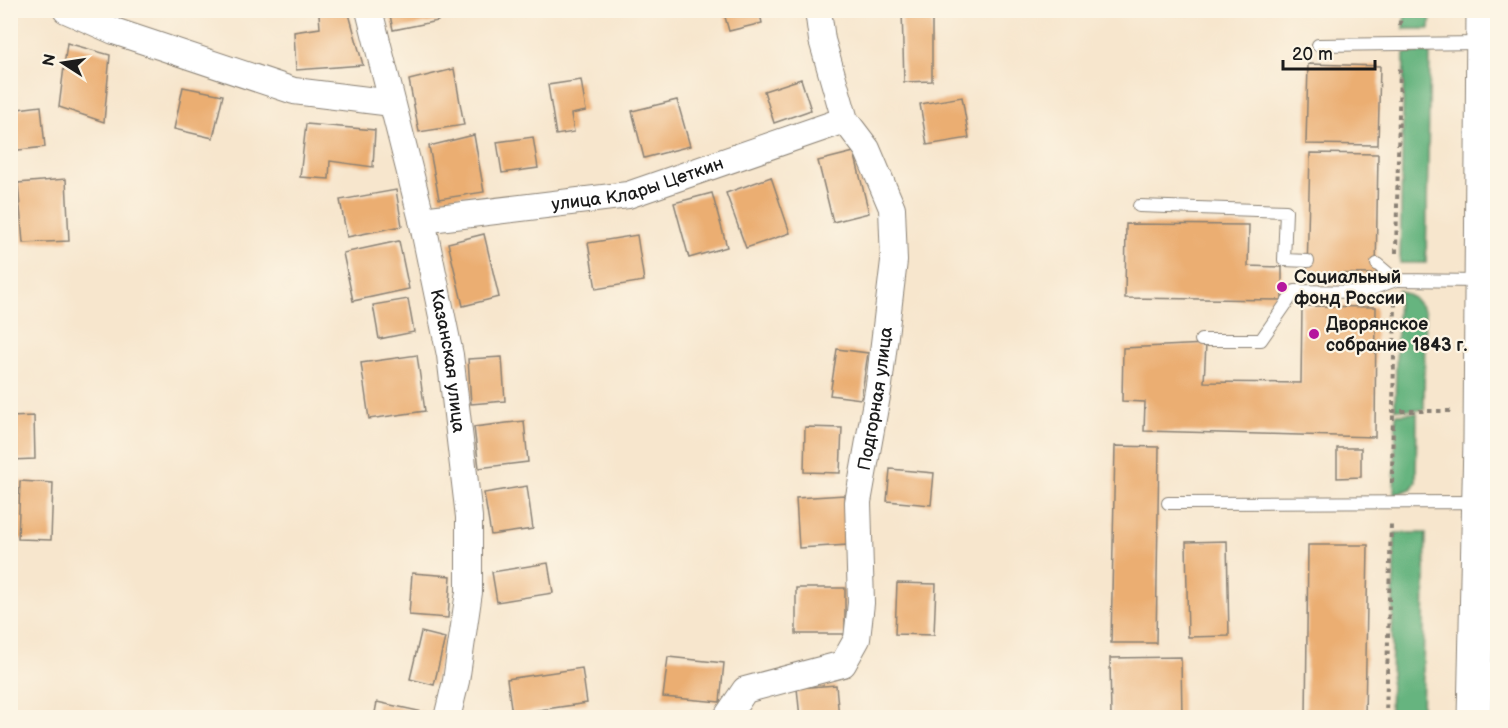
<svg xmlns="http://www.w3.org/2000/svg" width="1508" height="728" viewBox="0 0 1508 728" font-family="'Balsamiq Sans',sans-serif">
<style>
.forest{fill:#66b47f;stroke:#41684e;stroke-width:1.5}
.building{fill:#ebae72}
.lines{fill:none;stroke-linecap:round;stroke-linejoin:round}
.service-casing{stroke:#8a8174;stroke-width:14}
.minor-casing{stroke:#8a8174;stroke-width:28}
.secondary-casing{stroke:#8a8174;stroke-width:35}
.path{stroke:#8a8174;stroke-width:4;stroke-dasharray:4.5 4.5;stroke-linecap:butt}
.service{stroke:#fff;stroke-width:12}
.minor{stroke:#fff;stroke-width:26}
.secondary{stroke:#fff;stroke-width:33}
.poi-dot{fill:#b5179e;stroke:#fcf5e5;stroke-width:2}
.labels{text-anchor:middle;dominant-baseline:central;stroke-width:4.5;stroke-linejoin:round;paint-order:stroke}
.street-label{font-size:18px;fill:#1c1c1c;stroke:#fcf5e5}
.poi-label{font-size:18px;font-weight:bold;fill:#1c1c1c;stroke:#fcf5e5;text-anchor:start}
</style>
<rect width="100%" height="100%" fill="#fcf5e5"/>
<filter id="ink" filterUnits="userSpaceOnUse"><feTurbulence type="fractalNoise" baseFrequency=".0167" numOctaves="2"/><feDisplacementMap in="SourceGraphic" scale="12" xChannelSelector="R" yChannelSelector="G"/><feConvolveMatrix kernelMatrix="1 2 1 2 8 2 1 2 1" color-interpolation-filters="sRGB"/></filter>
<filter id="wash" filterUnits="userSpaceOnUse"><feTurbulence type="fractalNoise" baseFrequency=".008" numOctaves="4" result="noise"/><feDisplacementMap in="SourceGraphic" scale="24" xChannelSelector="R" yChannelSelector="G"/><feGaussianBlur stdDeviation="1.35" result="paint"/><feColorMatrix in="noise" values="0 0 0 0 0 0 0 0 0 0 0 0 0 0 0 0 0 1.4 0 .05"/><feComposite in="paint" operator="in"/></filter>
<g filter="url(#wash)">
<rect width="100%" height="100%" fill="#f7e6cd"/>
<g class="forest">
<polygon points="1405,11 1431,11 1430,29 1404,29"/>
<polygon points="1404,53 1430,53 1426,263 1400,263"/>
<polygon points="1398,290 1414,298 1425,312 1424,410 1395,409"/>
<polygon points="1417,413 1416,482 1411,489 1394,495 1396,414"/>
<polygon points="1395,533 1426,533 1422,717 1390,717"/>
</g>
<g id="blocks">
<g class="building">
<polygon points="337,10 348,10 363,65 296,70 294,32 320,28 319,14"/>
<polygon points="389,10 436,10 438,21 393,30"/>
<polygon points="723,10 759,10 762,23 729,31"/>
<polygon points="902,10 932,10 932,81 904,82"/>
<polygon points="1155,10 1194,10 1194,15 1155,14"/>
<polygon points="67,43 110,55 104,122 59,107"/>
<polygon points="1308,64 1380,66 1378,145 1306,144"/>
<polygon points="454,69 464,125 419,132 409,80"/>
<polygon points="801,79 811,110 774,123 764,91"/>
<polygon points="581,80 586,111 571,114 574,132 556,135 548,85"/>
<polygon points="183,87 223,95 213,138 174,129"/>
<polygon points="962,97 969,138 927,145 920,104"/>
<polygon points="677,100 690,146 644,158 632,111"/>
<polygon points="41,106 45,147 10,151 10,110"/>
<polygon points="306,124 375,130 373,167 330,161 329,179 300,177"/>
<polygon points="474,135 484,192 439,199 429,146"/>
<polygon points="533,137 538,168 502,173 497,142"/>
<polygon points="854,152 869,213 833,222 818,161"/>
<polygon points="1310,153 1378,154 1376,274 1307,273"/>
<polygon points="771,177 790,233 746,248 726,193"/>
<polygon points="66,179 69,241 23,243 18,183"/>
<polygon points="396,190 402,226 347,237 340,200"/>
<polygon points="712,193 727,247 689,258 674,203"/>
<polygon points="1126,224 1249,225 1248,266 1282,267 1282,300 1125,298"/>
<polygon points="484,234 499,297 463,306 448,243"/>
<polygon points="637,235 644,281 596,289 588,243"/>
<polygon points="399,241 409,289 353,301 343,253"/>
<polygon points="408,299 414,332 379,339 373,305"/>
<polygon points="1302,306 1376,307 1375,437 1144,431 1145,402 1122,401 1123,348 1206,344 1204,382 1301,383"/>
<polygon points="837,349 868,353 861,399 830,395"/>
<polygon points="417,355 425,411 369,419 361,363"/>
<polygon points="502,357 505,401 471,404 468,359"/>
<polygon points="34,416 35,459 10,460 10,417"/>
<polygon points="524,421 528,462 479,468 474,427"/>
<polygon points="805,427 842,428 840,473 804,472"/>
<polygon points="1115,446 1159,447 1156,643 1111,643"/>
<polygon points="1337,448 1361,448 1361,477 1337,478"/>
<polygon points="890,469 934,473 931,505 887,501"/>
<polygon points="20,481 53,483 51,540 18,539"/>
<polygon points="527,486 533,529 491,535 484,493"/>
<polygon points="845,495 848,545 799,548 796,498"/>
<polygon points="1227,541 1229,636 1188,637 1186,542"/>
<polygon points="1308,545 1368,545 1365,718 1306,718"/>
<polygon points="548,563 553,593 497,602 492,572"/>
<polygon points="412,573 451,576 448,618 409,615"/>
<polygon points="897,583 936,584 934,635 895,634"/>
<rect x="796" y="588" width="49" height="46"/>
<polygon points="421,632 445,638 434,685 410,679"/>
<polygon points="668,657 724,663 720,702 663,697"/>
<polygon points="1181,657 1182,718 1111,718 1110,658"/>
<polygon points="582,668 587,703 512,714 507,679"/>
<polygon points="836,685 839,718 800,718 797,688"/>
<polygon points="377,702 423,712 422,718 374,718"/>
</g>
</g>
</g>
<g filter="url(#ink)">
<use href="#blocks" fill-opacity="0" stroke="#8a8174" stroke-width="1.5"/>
<g class="lines">
<g class="service-casing">
<g id="service">
<polyline points="1318,45 1481,43"/>
<polyline points="1139,206 1286,211 1284,260 1308,261"/>
<polyline points="1377,264 1396,280 1480,281"/>
<polyline points="1201,340 1261,340 1295,291 1363,292 1396,280"/>
<polyline points="1168,503 1479,502 1498,525"/>
</g>
</g>
<g class="minor-casing">
<g id="minor">
<polyline points="66,10 114,31 294,91 392,103"/>
<path id="s1" d="M369 10 422 220 450 355 469 517V592L456 681 447 718"/>
<path id="s2" d="M422 220 628 195 845 120"/>
<path id="s3" d="M726 718 745 690 843 664 857 639 861 603 858 502 879 385 894 261 892 208 867 149 845 120 822 40 818 10"/>
</g>
</g>
<g class="secondary-casing">
<polyline id="secondary" points="1474,718 1480,440 1483,10"/>
</g>
<g class="path">
<polyline points="1400,25 1401,10"/>
<polyline points="1396,253 1400,65"/>
<polyline points="1395,302 1393,411 1451,411"/>
<polyline points="1392,483 1393,411"/>
<polyline points="1386,718 1391,523"/>
</g>
<use href="#service" class="service"/>
<use href="#minor" class="minor"/>
<use href="#secondary" class="secondary"/>
</g>
</g>
<g class="poi-dot">
<circle cx="1282" cy="287" r="6"/>
<circle cx="1314" cy="334" r="6"/>
</g>
<g class="labels">
<g class="street-label">
<text stroke="none"><textPath href="#s2" startOffset="219">улица Клары Цеткин</textPath></text>
<text stroke="none"><textPath href="#s1" startOffset="360">Казанская улица</textPath></text>
<text stroke="none"><textPath href="#s3" startOffset="406">Подгорная улица</textPath></text>
</g>
<g class="poi-label">
<text x="1294" y="277">Социальный<tspan x="1294" dy="21">фонд России</tspan></text>
<text x="1326" y="324">Дворянское<tspan x="1326" dy="21">собрание 1843 г.</tspan></text>
</g>
</g>
<rect width="1508" height="728" fill="none" stroke="#fcf5e5" stroke-width="36"/>
<g transform="translate(63 63) rotate(282)" stroke="#fcf5e5" stroke-width="4.5" paint-order="stroke">
<path d="M0-4.5L10 22L0 15L-10 22Z" fill="#1c1c1c"/>
<text y="-9" font-size="16" font-weight="bold" text-anchor="middle" fill="#1c1c1c">N</text>
</g>
<path d="M1283 60v9h92v-9" fill="none" stroke="#1c1c1c" stroke-width="3"/>
<text x="1292" y="60" font-size="18" fill="#1c1c1c" stroke="#fcf5e5" stroke-width="4.5" paint-order="stroke">20 m</text>
</svg>
